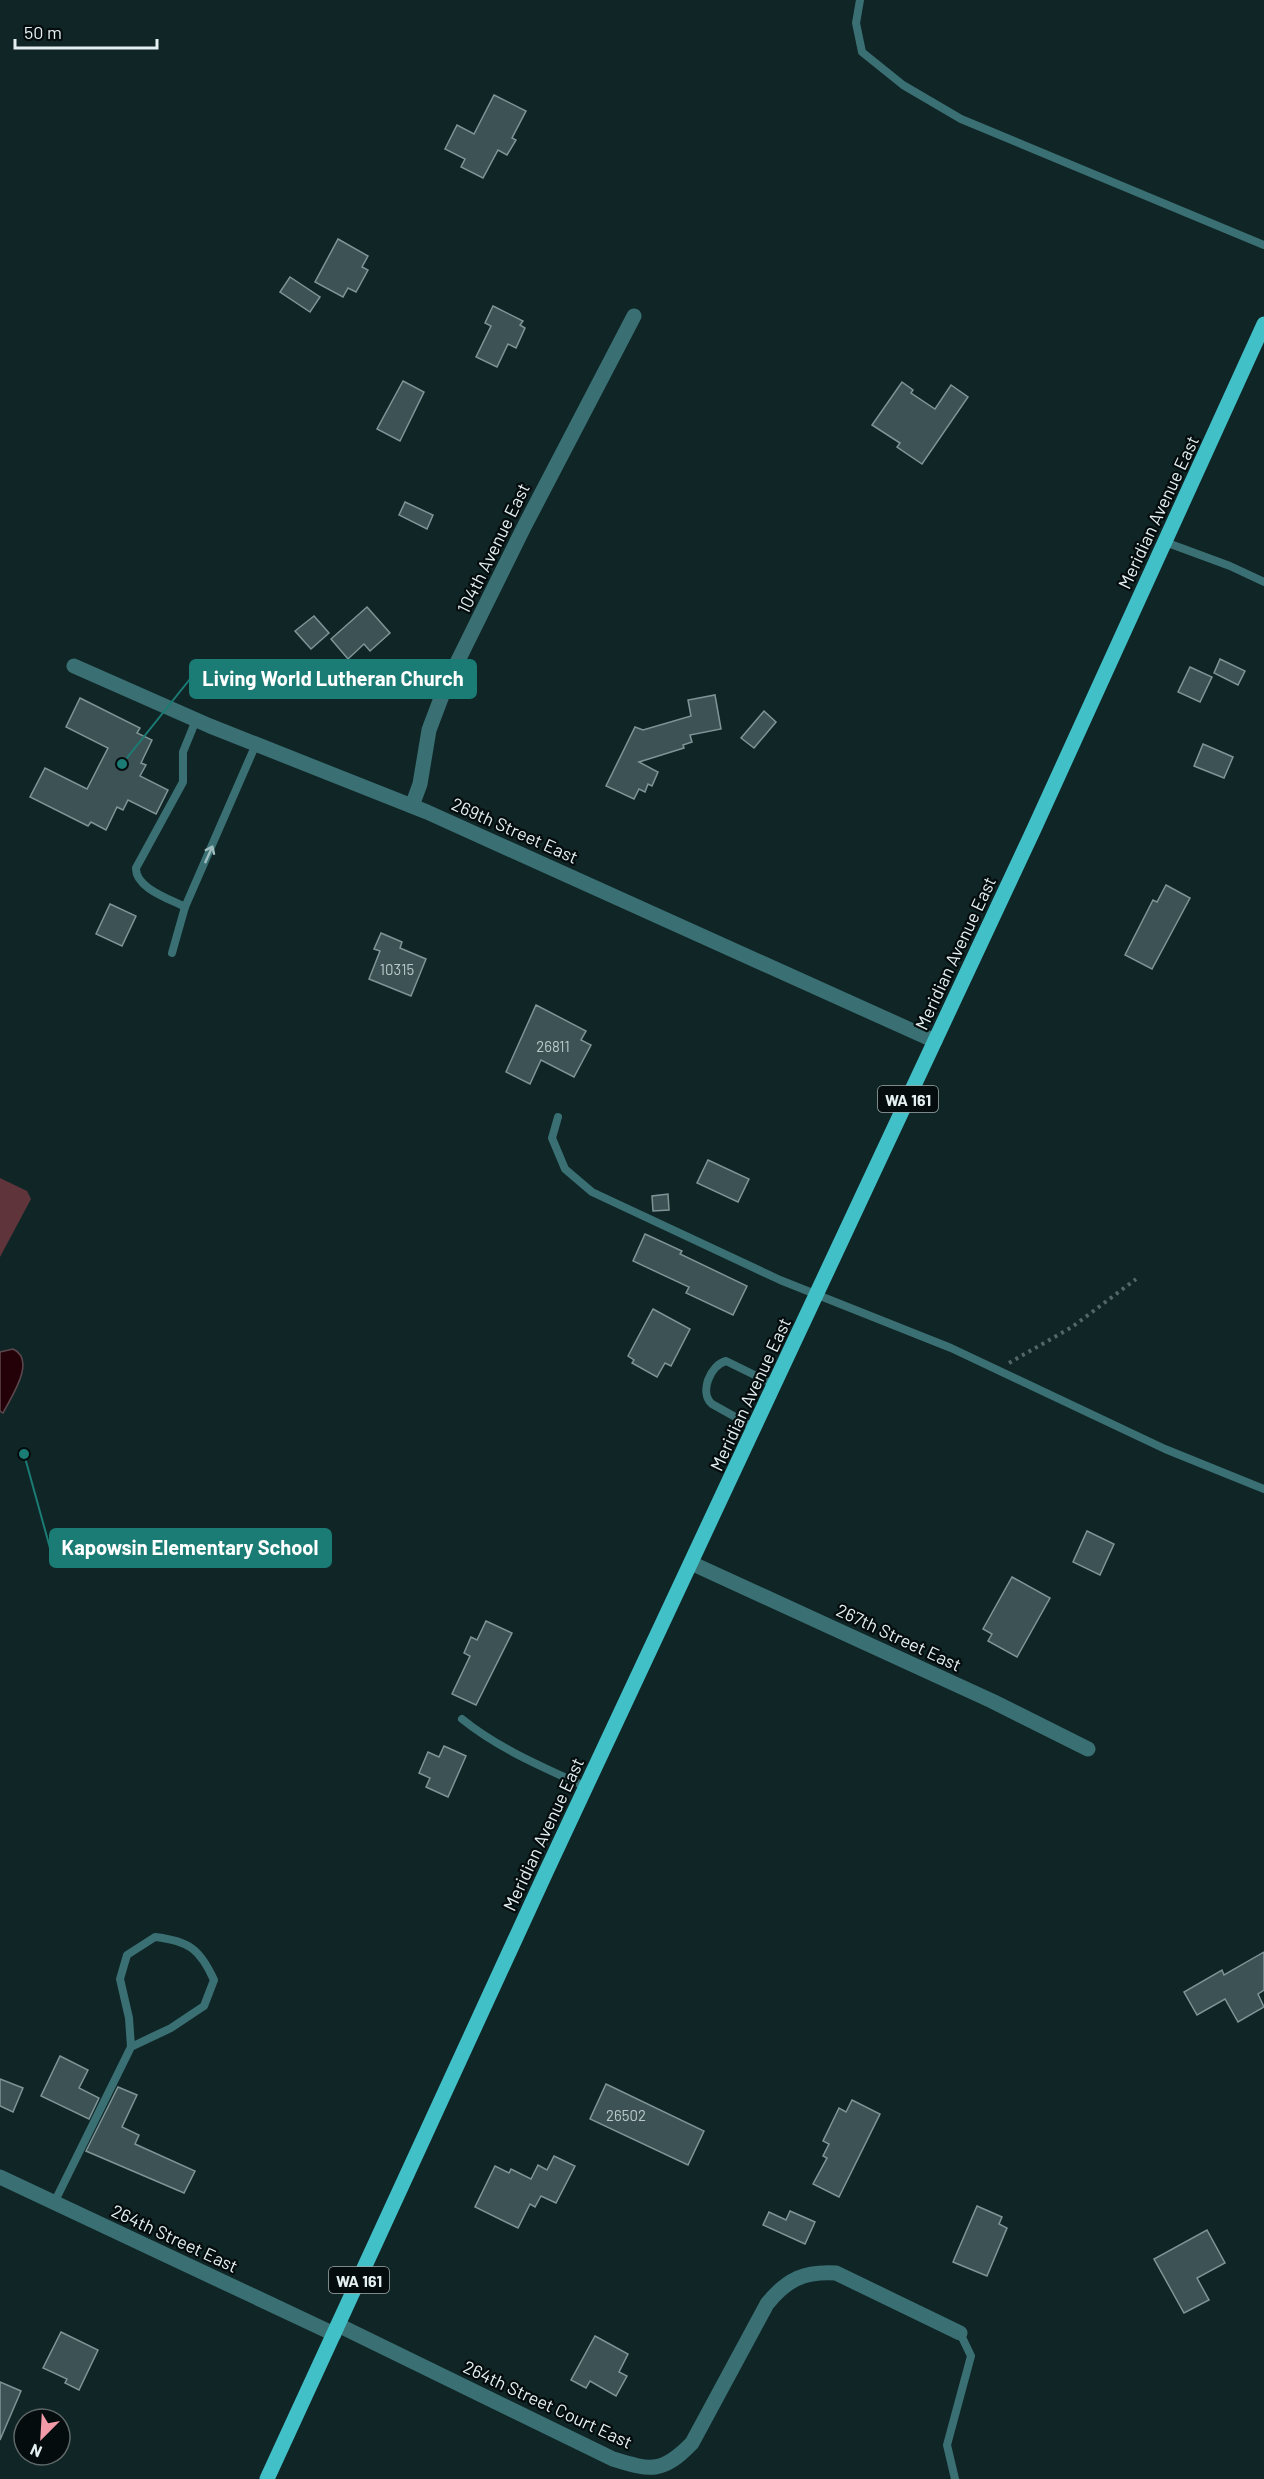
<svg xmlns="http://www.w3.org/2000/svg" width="1264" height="2479" viewBox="0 0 1264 2479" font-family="Barlow,sans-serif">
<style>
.green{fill:#5f343b}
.water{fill:#240009;stroke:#5d484e;stroke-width:1.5}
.building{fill:#3d5254;stroke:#7e9597;stroke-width:1.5}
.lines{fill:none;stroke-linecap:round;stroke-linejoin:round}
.path{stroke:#546667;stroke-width:4;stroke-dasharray:3 4.5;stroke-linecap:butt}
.service{stroke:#3a7073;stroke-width:8}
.minor{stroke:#3a7073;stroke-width:15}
.tertiary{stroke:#3a7073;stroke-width:15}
.primary{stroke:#42c0c7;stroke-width:15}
.oneway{stroke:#9fbcbe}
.labels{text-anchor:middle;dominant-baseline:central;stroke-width:4.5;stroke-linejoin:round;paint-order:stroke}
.number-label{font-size:15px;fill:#bac8c9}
.shield{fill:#050c0d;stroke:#a0abac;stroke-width:1.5}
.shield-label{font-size:16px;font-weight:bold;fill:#e3eff0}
.street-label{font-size:18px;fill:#e3eff0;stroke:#050c0d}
.leader{fill:none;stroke:#1a7c74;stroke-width:2}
.callout-dot{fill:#1a7c74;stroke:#050c0d;stroke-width:2}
.callout{fill:#1a7c74;stroke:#1a7c74;stroke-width:2}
.callout-label{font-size:20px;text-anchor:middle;font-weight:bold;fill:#fff}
</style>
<rect width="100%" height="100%" fill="#102526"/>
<polygon class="green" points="0,1178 27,1191 31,1199 0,1257"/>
<path class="water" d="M13 1349C37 1360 11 1397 3 1413L0 1411V1352Z"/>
<g class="building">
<polygon points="494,95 526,111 512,138 516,140 507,155 498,150 483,178 461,167 465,159 445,149 457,125 474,134"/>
<polygon points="338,239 368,256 362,267 368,270 356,292 348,288 343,297 315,282"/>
<polygon points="290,277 320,297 310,312 280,292"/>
<polygon points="493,306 523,321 520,325 525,328 516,348 508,344 497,367 476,357 491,326 485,323"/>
<polygon points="403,381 424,392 400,441 377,429"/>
<polygon points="902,382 913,390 911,393 935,409 951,385 968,397 922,464 897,447 900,443 872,425"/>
<polygon points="405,502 433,515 427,529 399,515"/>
<polygon points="367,607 390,633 370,651 364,644 348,659 331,639"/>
<polygon points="314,616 329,633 311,649 295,631"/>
<polygon points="1220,659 1245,671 1238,685 1214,673"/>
<polygon points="1190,667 1212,677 1200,702 1178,692"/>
<polygon points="715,695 721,729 690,735 692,742 683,745 684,748 639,762 658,772 652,786 648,784 645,792 639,789 634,799 606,786 635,727 643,730 691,716 688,700"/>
<polygon points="80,698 140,728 137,733 152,740 141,763 146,765 140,776 168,790 156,814 128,800 123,810 117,807 106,830 91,822 88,826 30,797 45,768 87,789 108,748 66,727"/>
<polygon points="764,711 776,722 754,748 741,738"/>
<polygon points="1203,744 1233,757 1224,778 1194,766"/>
<polygon points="1166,885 1190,898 1152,969 1125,955 1153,900 1157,902"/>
<polygon points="110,904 136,916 122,946 96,934"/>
<polygon points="381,933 402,942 400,948 426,959 411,996 369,979 380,951 374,949"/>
<polygon points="536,1005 586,1031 581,1040 591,1045 574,1077 541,1060 530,1084 506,1072"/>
<polygon points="708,1160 749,1179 738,1202 697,1183"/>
<polygon points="668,1194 669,1210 653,1211 652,1196"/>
<polygon points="645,1234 682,1251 680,1254 747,1286 733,1315 686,1293 689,1287 633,1261"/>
<polygon points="653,1309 690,1329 671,1366 665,1363 657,1377 632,1363 634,1360 628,1356"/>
<polygon points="1087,1531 1114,1544 1100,1575 1073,1562"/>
<polygon points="1012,1577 1050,1598 1017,1657 988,1641 992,1634 983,1629"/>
<polygon points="486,1621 512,1633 476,1705 452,1694 470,1656 464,1653 471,1637 477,1640"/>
<polygon points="444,1746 466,1756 448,1797 426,1787 430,1778 419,1773 428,1752 439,1757"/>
<polygon points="1264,1952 1264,1990 1258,1994 1264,2007 1238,2022 1225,1999 1197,2015 1184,1992 1222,1970 1224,1975"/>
<polygon points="60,2056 88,2070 79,2088 99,2098 89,2119 41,2096"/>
<polygon points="0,2079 23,2088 13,2112 0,2106"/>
<polygon points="606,2084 704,2131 688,2165 590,2119"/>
<polygon points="118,2087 137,2095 122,2127 139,2135 135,2144 195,2171 184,2193 86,2151"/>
<polygon points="852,2100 880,2114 839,2197 813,2184 827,2158 823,2156 829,2144 823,2141 839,2108 846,2112"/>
<polygon points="554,2156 575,2166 556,2203 541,2196 535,2207 530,2204 518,2228 475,2207 495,2166 509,2173 511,2169 531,2179 538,2165 547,2170"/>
<polygon points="977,2206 1002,2217 999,2224 1007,2228 987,2276 953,2262"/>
<polygon points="790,2211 815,2222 805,2244 763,2225 769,2212 786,2220"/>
<polygon points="1207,2230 1225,2263 1197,2278 1209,2300 1184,2313 1154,2259"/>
<polygon points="61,2332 98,2350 79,2390 65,2383 67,2379 43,2368"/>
<polygon points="595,2336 628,2354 619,2372 627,2376 616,2396 590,2381 586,2388 571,2380"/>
<polygon points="0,2382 21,2391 0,2440"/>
</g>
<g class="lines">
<polyline class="path" points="1009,1363 1072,1327 1136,1279"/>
<g class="service">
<polyline points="860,0 856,23 862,52 903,85 961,119 1264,245"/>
<polyline points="1165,542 1230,566 1264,582"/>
<path d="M185 907C170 899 135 888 136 868L183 782V752L196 720"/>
<polyline points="172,953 185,907 256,744"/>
<polyline points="558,1117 552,1138 565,1169 592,1192 780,1280 951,1348 1165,1449 1264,1489"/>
<path d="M755 1428 712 1404C699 1393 710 1365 726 1361L775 1385"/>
<path d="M462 1719C499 1749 543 1767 586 1787"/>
<path d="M54 2203 131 2047 171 2028 204 2006 214 1980C200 1949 189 1941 155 1937L127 1955 120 1979 129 2018 131 2047"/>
<polyline points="955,2479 947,2445 971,2356 960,2333"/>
</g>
<g class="minor">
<polyline points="74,666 210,726 427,812 935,1041"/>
<polyline points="412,806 420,784 429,730 446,685 524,527 634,316"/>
<polyline points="691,1563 992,1701 1088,1749"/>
<path d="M338 2325 613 2459C652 2471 663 2473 692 2443L767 2304C787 2279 805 2271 836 2273L960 2333"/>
</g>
<polyline class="tertiary" points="0,2177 334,2334"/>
<polyline class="primary" points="267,2479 546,1872 1034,829 1264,324"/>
</g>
<defs><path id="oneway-shaft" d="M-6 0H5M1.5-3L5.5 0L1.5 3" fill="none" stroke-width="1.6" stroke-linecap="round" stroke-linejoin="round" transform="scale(1.5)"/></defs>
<use class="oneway" href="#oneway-shaft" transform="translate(209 854) rotate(-66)"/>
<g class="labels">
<g class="number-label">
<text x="397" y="969">10315</text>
<text x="553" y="1046">26811</text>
<text x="626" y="2115">26502</text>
</g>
<g class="shield">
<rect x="878" y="1086" width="60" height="26" rx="4.5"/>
<rect x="329" y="2267" width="60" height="26" rx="4.5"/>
</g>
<g class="shield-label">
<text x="908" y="1099">WA 161</text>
<text x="359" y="2280">WA 161</text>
</g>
<g class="street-label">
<text transform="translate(1158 512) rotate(-65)">Meridian Avenue East</text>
<text transform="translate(493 548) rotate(-64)">104th Avenue East</text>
<text transform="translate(515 830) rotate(24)">269th Street East</text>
<text transform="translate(955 953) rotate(-65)">Meridian Avenue East</text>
<text transform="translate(750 1394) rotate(-65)">Meridian Avenue East</text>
<text transform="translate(899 1637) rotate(25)">267th Street East</text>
<text transform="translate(543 1834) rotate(-65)">Meridian Avenue East</text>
<text transform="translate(175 2238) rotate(25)">264th Street East</text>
<text transform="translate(548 2404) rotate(25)">264th Street Court East</text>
</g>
</g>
<path class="leader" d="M122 764L190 679M24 1454L50 1548"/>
<g class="callout-dot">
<circle cx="122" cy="764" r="6"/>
<circle cx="24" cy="1454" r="6"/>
</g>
<g class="callout">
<rect x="190" y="660" width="286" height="38" rx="6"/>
<rect x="50" y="1529" width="281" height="38" rx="6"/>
</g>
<g class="callout-label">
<text x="333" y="686">Living World Lutheran Church</text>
<text x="190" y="1555">Kapowsin Elementary School</text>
</g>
<g transform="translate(42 2437) rotate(204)"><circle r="28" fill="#050c0d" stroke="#5e6768" stroke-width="1.5"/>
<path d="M0-4.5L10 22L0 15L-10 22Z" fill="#f39aa9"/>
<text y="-9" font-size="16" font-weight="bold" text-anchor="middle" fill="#e3eff0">N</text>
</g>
<path d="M15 39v9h142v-9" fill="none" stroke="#e3eff0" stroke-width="3"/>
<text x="24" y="39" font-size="18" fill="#e3eff0" stroke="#050c0d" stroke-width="4.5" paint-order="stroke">50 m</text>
</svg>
